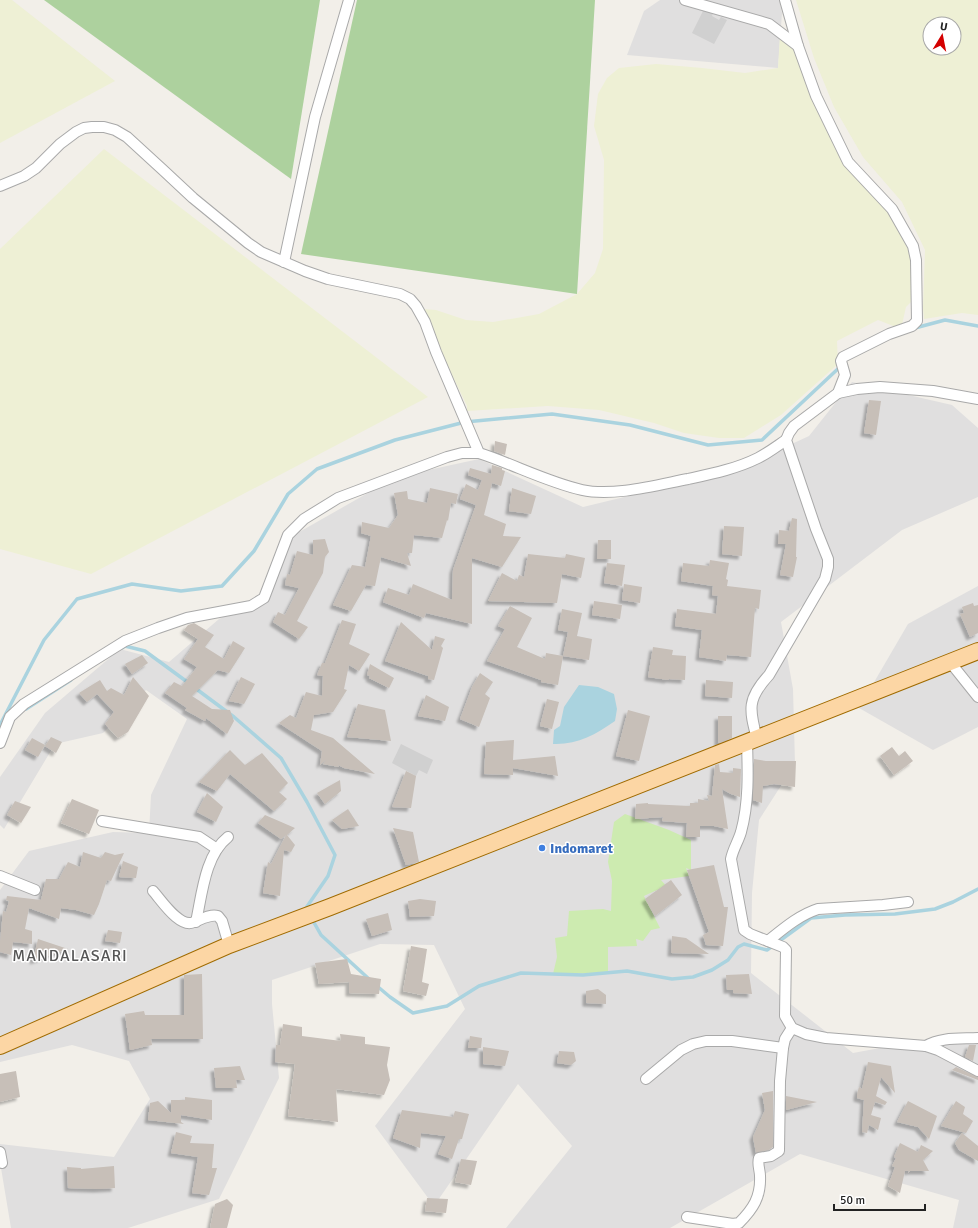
<svg xmlns="http://www.w3.org/2000/svg" width="978" height="1228" viewBox="0 0 978 1228" font-family="Signika,sans-serif">
<style>
.residential{fill:#e0dfdf}
.religious{fill:#d0d0d0}
.farmland{fill:#eef0d5;fill-rule:evenodd}
.grass{fill:#cdebb0}
.forest{fill:#add19e}
.water{fill:#aad3df}
.lines{fill:none;stroke-linecap:round;stroke-linejoin:round}
.stream{stroke:#aad3df;stroke-width:3.5}
.building{fill:#c7bfb8;filter:url(#shadow)}
.minor-casing{stroke:#a9a9a9;stroke-width:12}
.primary-casing{stroke:#a06b00;stroke-width:18}
.minor{stroke:#fff;stroke-width:10}
.primary{stroke:#fcd6a4;stroke-width:16}
.shop-dot{fill:#3f7fe0;stroke:#fff;stroke-width:1.5}
.labels{text-anchor:middle;dominant-baseline:central;stroke-width:3;stroke-linejoin:round;paint-order:stroke}
.shop-label{font-size:14px;font-weight:bold;fill:#366cbe;stroke:#fff;text-anchor:start}
.quarter-label{font-size:16px;letter-spacing:1px;fill:#555;stroke:#fff}
</style>
<defs>
<filter id="shadow"><feDropShadow dx="-3.5" dy="3.5" stdDeviation="1" flood-color="#0004"/></filter>
</defs>
<rect width="100%" height="100%" fill="#f2efe9"/>
<g class="residential">
<polygon points="660,0 779,0 782,13 778,68 627,55 644,11"/>
<polygon points="852,382 952,405 978,428 978,497 902,530 781,622 793,689 795,764 759,820 752,893 751,973 853,1053 923,1040 978,1036 978,1228 953,1228 959,1200 800,1154 670,1228 506,1228 572,1146 518,1084 434,1206 375,1126 465,1009 434,945 380,944 272,980 272,1004 279,1078 219,1199 128,1228 11,1228 0,1162 0,1144 114,1157 150,1099 129,1061 72,1045 0,1062 0,890 29,851 113,832 149,833 151,795 187,719 146,690 103,733 55,744 4,829 0,825 0,777 45,713 120,649 169,662 219,619 266,596 294,535 396,477 479,459 583,507 645,492 727,474 809,436"/>
<polygon points="978,586 978,727 933,750 859,708 908,624"/>
</g>
<g class="religious">
<polygon points="704,9 713,13 712,16 719,20 721,17 727,20 714,44 692,33"/>
<polygon points="401,744 433,760 427,774 419,770 416,776 392,763"/>
</g>
<g class="farmland">
<polygon points="0,0 12,0 115,81 0,143"/>
<path d="M796 0H978V315L962 313 924 319 923 308 925 250 902 202 863 157 834 107 814 58ZM930 24H954V48H930Z"/>
<polygon points="780,34 793,38 841,149 890,199 908,238 912,259 911,302 906,307 901,329 878,320 837,341 838,364 781,415 744,438 719,438 684,433 654,423 599,410 548,406 467,411 467,406 440,350 431,323 423,309 436,310 466,320 493,322 539,314 577,294 595,273 603,249 604,160 594,126 598,94 607,78 619,68 656,64 702,68 745,73 778,68"/>
<polygon points="104,149 428,397 91,574 0,549 0,249"/>
</g>
<polygon class="grass" points="625,814 669,830 691,840 691,870 686,868 689,876 661,880 674,895 657,890 644,896 660,928 651,930 643,941 636,939 637,946 608,947 608,973 553,974 557,957 555,938 567,936 569,911 603,909 611,911 612,881 608,862 614,822"/>
<g class="forest">
<polygon points="44,0 320,0 291,179"/>
<polygon points="357,0 595,0 577,294 301,254"/>
</g>
<path class="water" d="M579 685 598 687 614 694 617 709 615 721C595 735 577 745 553 744L554 730 560 726 564 707Z"/>
<g class="lines">
<g class="stream">
<polyline points="915,328 945,320 978,326"/>
<polyline points="122,648 125,646 145,651 190,684"/>
<polyline points="195,688 234,717 281,758 307,802 335,855 328,876 306,908 307,910"/>
<polyline points="26,709 71,680"/>
<polyline points="0,725 44,640 77,599 132,584 181,591 222,586 254,551 288,494 317,469 395,440 465,422 552,414 630,425 708,445 762,440 841,366"/>
<polyline points="312,919 321,935 369,979"/>
<polyline points="377,986 390,997 413,1013 447,1006 479,986 521,973 583,975 627,971 672,979 693,977 712,970 728,960 738,947 744,944 767,950 811,918 845,915 895,914 935,909 953,902 978,889"/>
</g>
</g>
<g class="building">
<polygon points="869,400 881,401 876,435 864,433"/>
<polygon points="495,441 507,444 505,455 494,451"/>
<polygon points="492,465 502,468 502,470 505,471 501,486 492,483 484,515 506,524 503,536 521,537 502,567 472,558 472,624 426,613 424,618 383,602 388,588 409,595 413,584 452,600 453,570 476,505 460,499 466,484 478,490 482,480 468,475 470,468 491,474"/>
<polygon points="430,488 458,494 456,504 451,503 448,521 447,520 442,538 414,535 412,553 407,553 411,566 381,557 375,586 366,585 351,611 333,605 352,565 365,567 371,536 361,533 362,522 389,528 398,515 394,493 407,491 408,499 427,503"/>
<polygon points="512,488 536,496 531,514 509,511"/>
<polygon points="792,518 797,519 796,557 797,557 793,577 780,575 786,544 778,544 779,530 789,531"/>
<polygon points="724,526 744,527 742,556 722,554"/>
<polygon points="325,539 329,552 325,557 323,573 297,621 308,627 299,639 273,622 278,612 285,615 299,588 285,585 287,574 290,575 297,551 313,555 313,540"/>
<polygon points="598,540 611,540 611,559 597,559"/>
<polygon points="528,554 565,558 566,554 585,558 581,578 562,574 557,603 488,601 502,573 517,581 519,575 524,577"/>
<polygon points="710,560 729,563 726,579 728,580 727,586 761,590 759,609 755,608 751,657 727,655 726,661 699,657 702,630 675,626 677,609 716,614 718,596 712,595 713,586 681,581 683,563 709,566"/>
<polygon points="607,563 625,565 622,586 604,583"/>
<polygon points="624,584 642,587 640,603 622,600"/>
<polygon points="594,601 622,605 620,619 592,615"/>
<polygon points="973,603 974,606 978,605 978,633 970,637 960,614 964,613 962,607"/>
<polygon points="510,606 532,618 517,647 545,659 546,653 563,656 558,685 541,682 541,680 487,661 505,629 498,626"/>
<polygon points="562,609 582,613 577,636 592,639 589,660 563,656 568,632 558,630"/>
<polygon points="342,620 356,624 349,644 370,654 359,671 349,665 344,689 347,690 333,712 314,715 311,730 333,738 375,774 344,768 338,765 339,767 323,764 326,760 320,765 322,751 279,723 290,715 296,718 306,692 322,696 323,676 317,675 322,663 325,663"/>
<polygon points="401,622 432,650 435,636 445,639 441,646 443,648 434,680 428,679 428,676 385,661"/>
<polygon points="194,623 214,635 205,647 224,659 233,641 245,648 229,673 218,670 192,696 212,709 230,710 234,721 227,734 206,718 205,721 185,710 187,708 165,693 174,682 182,686 197,667 184,659 198,639 184,630 188,625"/>
<polygon points="653,647 673,650 672,655 686,656 685,680 669,679 668,680 648,677"/>
<polygon points="142,655 148,663 132,674 125,664"/>
<polygon points="370,664 394,678 389,688 369,678 370,676 367,675"/>
<polygon points="480,673 493,682 485,694 490,698 479,727 460,719 472,687"/>
<polygon points="133,677 149,696 128,732 118,738 105,724 114,712 97,694 87,702 79,693 100,680 107,691 111,688 124,695"/>
<polygon points="241,677 255,684 244,704 229,701"/>
<polygon points="706,680 733,682 732,698 705,696"/>
<polygon points="426,695 449,707 445,721 418,716"/>
<polygon points="547,699 559,702 552,729 540,726"/>
<polygon points="358,704 385,710 391,741 347,737"/>
<polygon points="628,710 650,716 639,761 616,756"/>
<polygon points="718,716 732,716 732,738 720,743 718,743"/>
<polygon points="51,737 62,742 56,753 45,746"/>
<polygon points="32,738 45,745 38,757 25,750"/>
<polygon points="514,740 513,760 555,756 558,776 513,768 513,775 484,774 486,742"/>
<polygon points="892,747 899,756 905,751 913,761 894,775 880,756"/>
<polygon points="230,750 245,765 262,753 288,783 279,792 287,799 274,811 230,774 217,791 199,782"/>
<polygon points="754,759 766,761 796,761 795,787 774,784 763,786 762,803 753,800"/>
<polygon points="719,764 720,772 733,773 733,768 741,769 740,797 731,794 722,789 728,829 714,826 700,826 700,837 686,837 687,823 662,821 663,817 635,819 636,804 648,803 648,804 690,806 690,803 698,803 698,799 709,801 707,795 712,796 715,765"/>
<polygon points="406,771 416,776 411,808 392,807"/>
<polygon points="340,780 341,791 325,804 317,793"/>
<polygon points="207,793 223,807 216,822 197,812"/>
<polygon points="72,799 99,810 89,834 61,823"/>
<polygon points="15,801 31,807 21,823 7,815"/>
<polygon points="348,809 359,826 342,829 332,820"/>
<polygon points="265,815 295,828 287,835 295,845 291,852 284,850 280,896 263,893 268,862 271,864 286,835 281,839 258,823"/>
<polygon points="393,828 413,832 419,862 406,865"/>
<polygon points="83,852 101,858 105,852 115,855 124,853 111,881 107,880 99,904 94,915 76,910 61,908 59,919 29,908 25,929 32,931 32,944 13,942 11,955 0,952 0,942 3,911 6,912 9,901 6,900 7,896 41,900 46,879 59,879 68,862 80,867"/>
<polygon points="123,861 138,867 136,878 119,877"/>
<polygon points="714,865 724,907 728,907 723,946 706,945 703,935 709,932 687,870"/>
<polygon points="671,880 682,895 655,916 645,899"/>
<polygon points="420,899 436,901 434,916 410,917 408,901"/>
<polygon points="388,913 392,930 372,936 366,919"/>
<polygon points="108,930 122,932 120,943 105,941"/>
<polygon points="672,936 686,938 709,954 671,953"/>
<polygon points="38,939 68,949 33,961"/>
<polygon points="411,946 427,949 422,982 429,984 426,996 403,991"/>
<polygon points="347,959 351,974 381,979 379,994 349,993 349,982 319,984 315,963"/>
<polygon points="202,974 203,1039 151,1039 152,1045 130,1050 125,1014 144,1011 145,1015 184,1015 184,975"/>
<polygon points="749,974 752,994 733,993 733,990 727,990 726,975"/>
<polygon points="598,989 606,995 606,1004 586,1003 586,991"/>
<polygon points="283,1024 302,1027 302,1036 341,1041 340,1034 365,1037 365,1044 390,1047 387,1065 390,1080 384,1095 336,1089 338,1122 288,1116 295,1064 275,1062 276,1045 280,1045"/>
<polygon points="470,1036 482,1038 481,1048 468,1048"/>
<polygon points="969,1045 976,1045 973,1061 965,1057"/>
<polygon points="483,1047 509,1051 505,1066 483,1064"/>
<polygon points="559,1051 574,1052 576,1061 571,1065 557,1063"/>
<polygon points="868,1062 891,1066 895,1093 881,1077 876,1096 887,1102 885,1105 875,1102 871,1115 881,1118 878,1130 869,1125 867,1133 862,1132 864,1100 857,1098 857,1094 859,1087 862,1089"/>
<polygon points="240,1066 245,1080 236,1080 237,1088 216,1088 214,1068"/>
<polygon points="956,1067 978,1077 978,1080 952,1070"/>
<polygon points="16,1071 20,1097 0,1102 0,1074"/>
<polygon points="773,1091 773,1147 769,1150 756,1153 753,1137 765,1110 762,1093"/>
<polygon points="786,1096 817,1102 786,1110"/>
<polygon points="185,1097 212,1100 212,1120 181,1115 181,1122 184,1124 148,1120 150,1103 158,1101 171,1113 171,1100 185,1100"/>
<polygon points="908,1101 937,1116 929,1139 918,1127 897,1122"/>
<polygon points="956,1101 965,1107 963,1114 973,1121 966,1133 941,1126"/>
<polygon points="402,1110 453,1117 455,1111 469,1114 462,1139 459,1139 452,1159 438,1154 446,1136 421,1133 420,1148 393,1138"/>
<polygon points="176,1132 192,1136 190,1143 214,1144 212,1168 217,1168 209,1195 192,1193 198,1157 171,1153"/>
<polygon points="962,1133 978,1146 978,1161 959,1150 955,1143"/>
<polygon points="900,1143 918,1152 921,1145 933,1151 923,1160 929,1171 910,1171 908,1173 909,1171 905,1171 900,1193 888,1186 895,1167 892,1166 896,1158 894,1157"/>
<polygon points="461,1159 477,1161 471,1185 455,1182"/>
<polygon points="114,1166 115,1188 97,1189 68,1188 67,1167 81,1168 81,1169"/>
<polygon points="427,1198 448,1199 446,1213 425,1211"/>
<polygon points="227,1199 233,1205 227,1228 210,1228 215,1204"/>
</g>
<g class="lines">
<g class="minor-casing">
<g id="minor">
<polyline points="685,0 769,24 798,46"/>
<path d="M0 186 24 176 36 168 60 144 76 132 84 128 92 127H104L115 130 127 137 163 170 193 198 248 243 261 252 305 271 328 279 400 294 410 299 416 306 425 322 436 352 479 453C513 464 547 482 582 490 613 497 657 485 688 479 711 474 736 469 758 458 768 453 777 446 786 440"/>
<polyline points="284,262 315,117 349,0"/>
<polyline points="838,393 857,389 880,387 933,391 978,399"/>
<polyline points="950,662 978,697"/>
<path d="M757 739C749 709 747 699 769 675L825 579 828 567V559L816 529 786 440 789 433 794 426 838 393 845 375 841 361 843 357 889 334 912 326 917 321 916 260 913 246 892 209 848 162 816 96 798 46 785 0"/>
<path d="M747 742C748 772 749 803 741 832 738 842 733 849 731 859L744 930 750 934 783 947 786 950 785 1016 792 1028 806 1034 826 1038 926 1046 938 1050 978 1071"/>
<polyline points="0,743 10,717 24,704 125,641 158,628 187,618 251,606 264,598 288,535 304,519 338,498 447,457 462,453 479,453"/>
<polyline points="102,821 199,837 217,849"/>
<polyline points="0,876 35,890"/>
<path d="M153 891C162 901 180 929 194 922 202 919 210 914 218 916L222 921 229 945"/>
<path d="M196 922C202 894 205 855 228 837"/>
<path d="M768 941C783 929 799 915 818 909L883 905 908 902"/>
<path d="M926 1046C940 1037 961 1039 978 1038"/>
<polyline points="646,1079 681,1050 693,1044 706,1041 732,1041 783,1048"/>
<polyline points="0,1152 2,1163"/>
<path d="M687 1217 733 1224 739 1223C753 1209 761 1197 760 1176 760 1170 757 1164 759 1158L771 1156 779 1151 780 1081 783 1048 785 1039 792 1028"/>
</g>
</g>
<g class="primary-casing">
<polyline id="primary" points="0,1046 229,945 330,907 978,651"/>
</g>
<use href="#minor" class="minor"/>
<use href="#primary" class="primary"/>
</g>
<circle class="shop-dot" cx="542" cy="848" r="4"/>
<g class="labels">
<g class="shop-label">
<text x="550" y="848">Indomaret</text>
</g>
<g class="quarter-label">
<text x="70" y="956">MANDALASARI</text>
</g>
</g>
<g transform="translate(942 36) rotate(10)"><circle r="19" fill="#ffffff" stroke="#a7a7a7"/>
<path d="M0-3L7 15L0 10L-7 15Z" fill="#d40000"/>
<text y="-6" font-size="11" font-weight="bold" text-anchor="middle" fill="#222222">U</text>
</g>
<path d="M834 1204v6h91v-6" fill="none" stroke="#222222" stroke-width="2"/>
<text x="840" y="1204" font-size="12" fill="#222222" stroke="#ffffff" stroke-width="3" paint-order="stroke">50 m</text>
</svg>
